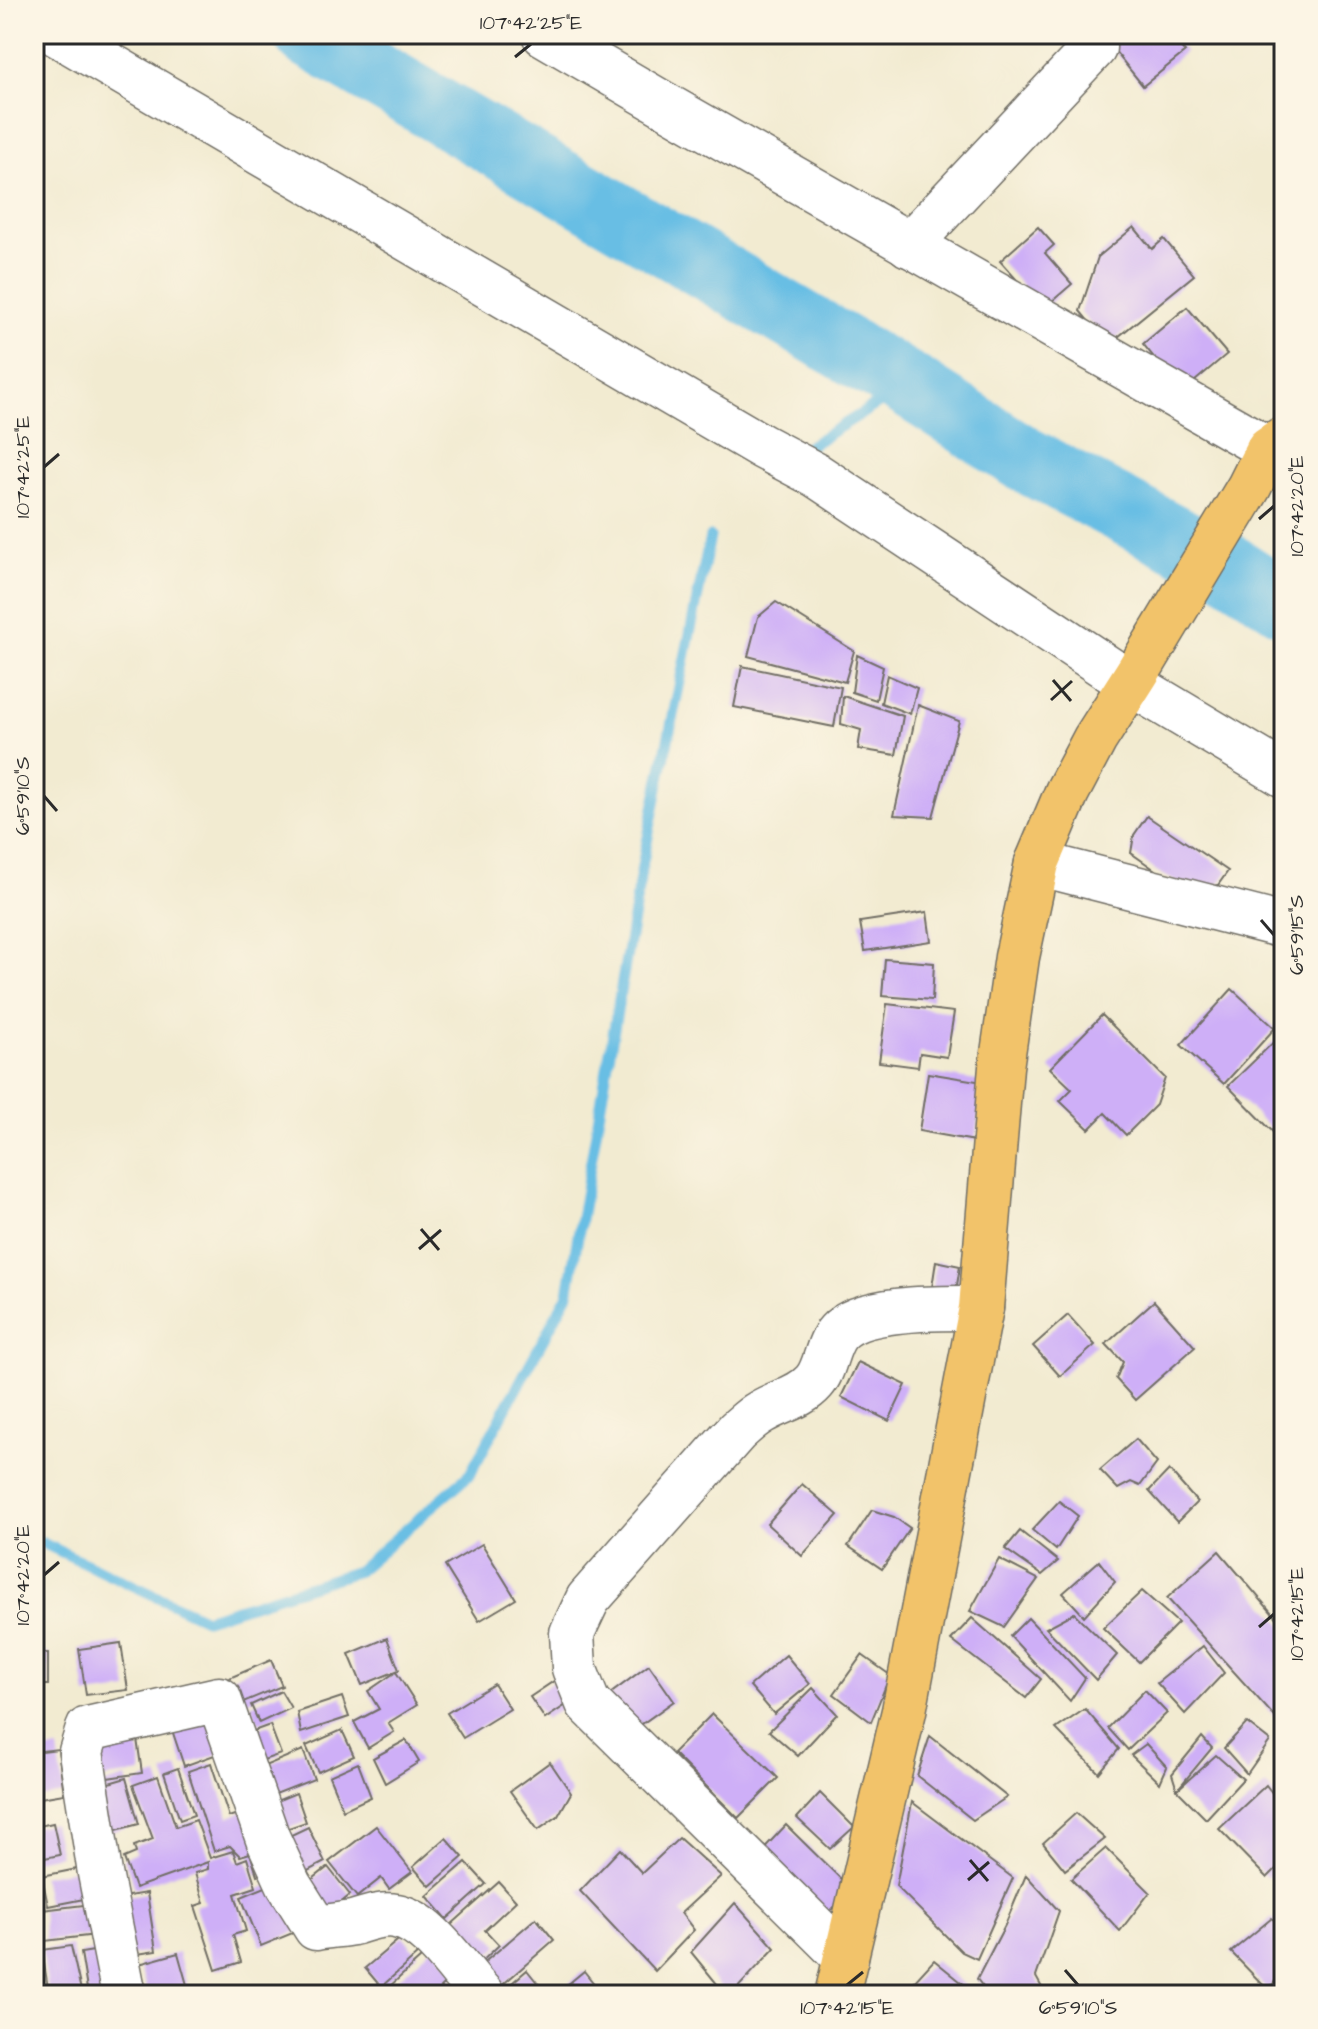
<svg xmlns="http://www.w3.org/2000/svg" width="1318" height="2029" viewBox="0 0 1318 2029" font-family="'Architects Daughter',sans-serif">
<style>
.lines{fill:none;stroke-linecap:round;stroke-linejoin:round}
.stream{stroke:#67bee4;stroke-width:11}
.river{stroke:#67bee4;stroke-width:66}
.building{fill:#ceaff7}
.minor-casing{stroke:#716e65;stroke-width:47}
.major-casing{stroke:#716e65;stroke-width:47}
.minor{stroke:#fff;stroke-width:44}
.major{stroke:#f2c36a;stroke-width:44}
.ticks{fill:none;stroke:#2b2b2b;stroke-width:3}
.neatline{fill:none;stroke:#2b2b2b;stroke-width:3}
.ticks-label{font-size:20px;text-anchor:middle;fill:#2b2b2b}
</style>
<rect width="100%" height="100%" fill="#fcf5e5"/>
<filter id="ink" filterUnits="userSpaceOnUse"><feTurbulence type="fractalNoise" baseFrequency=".0125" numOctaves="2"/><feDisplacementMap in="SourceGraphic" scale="16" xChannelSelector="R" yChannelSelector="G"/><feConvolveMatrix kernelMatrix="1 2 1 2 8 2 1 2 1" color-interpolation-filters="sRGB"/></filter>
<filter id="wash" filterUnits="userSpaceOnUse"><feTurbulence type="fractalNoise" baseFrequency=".006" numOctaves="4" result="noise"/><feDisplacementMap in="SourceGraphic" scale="32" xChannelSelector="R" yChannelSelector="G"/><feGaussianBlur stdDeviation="1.8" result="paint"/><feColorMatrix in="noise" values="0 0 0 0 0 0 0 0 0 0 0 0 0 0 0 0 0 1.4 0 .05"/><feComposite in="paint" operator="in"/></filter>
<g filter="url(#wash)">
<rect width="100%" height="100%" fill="#f2ebd1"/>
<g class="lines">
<g class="stream">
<polyline points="796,454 908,385"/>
<polyline points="34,1539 205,1619 358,1571 470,1474 568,1294 643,861 710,537"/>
</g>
<polyline class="river" points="307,34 908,385 1026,460 1228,566 1284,603"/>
</g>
<g id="blocks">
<g class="building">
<polygon points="1101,34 1170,34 1185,52 1143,86"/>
<polygon points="1038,227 1054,245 1045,253 1072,284 1043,309 1000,261"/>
<polygon points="1134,227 1152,249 1164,239 1194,275 1108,345 1080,311 1098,257"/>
<polygon points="1187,307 1227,354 1182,392 1143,344"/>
<polygon points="776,602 854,651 845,682 748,656 758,617"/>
<polygon points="857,655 883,667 876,700 852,692"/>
<polygon points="742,666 841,687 834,727 734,707"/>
<polygon points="887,675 917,688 910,714 881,703"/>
<polygon points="843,696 903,716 896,755 858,749 861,730 841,724"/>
<polygon points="918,705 959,721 933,817 894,815"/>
<polygon points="1147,816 1228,871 1208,899 1158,872 1131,853 1134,835"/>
<polygon points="927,912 931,941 865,951 860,922"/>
<polygon points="885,959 934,963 932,1000 882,996"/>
<polygon points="1232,989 1275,1028 1224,1084 1181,1045"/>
<polygon points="887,1004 954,1012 947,1057 920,1053 918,1067 879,1062"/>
<polygon points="1102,1015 1165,1078 1156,1105 1126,1135 1105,1113 1089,1129 1060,1101 1072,1089 1050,1068"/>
<polygon points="1284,1032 1284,1121 1273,1132 1228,1086"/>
<polygon points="928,1073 983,1082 975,1141 919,1131"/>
<polygon points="936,1261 960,1266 955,1298 931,1294"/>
<polygon points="1154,1301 1195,1347 1135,1400 1116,1379 1123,1362 1106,1344"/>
<polygon points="1068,1315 1095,1345 1060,1376 1033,1346"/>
<polygon points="858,1362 906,1385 889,1421 841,1397"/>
<polygon points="1136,1439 1157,1463 1140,1486 1131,1482 1118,1489 1100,1470"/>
<polygon points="1169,1470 1197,1502 1177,1522 1149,1491"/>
<polygon points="802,1484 838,1515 802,1556 767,1524"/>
<polygon points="1059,1501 1078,1516 1056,1550 1032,1530"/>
<polygon points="872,1510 894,1517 910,1528 882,1569 848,1546"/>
<polygon points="1020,1531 1058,1561 1042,1575 1005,1549"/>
<polygon points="482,1544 516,1599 479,1621 445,1566"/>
<polygon points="1219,1551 1284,1627 1284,1727 1167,1598"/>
<polygon points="999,1559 1038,1579 1004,1627 970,1611"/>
<polygon points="1099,1561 1115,1582 1084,1616 1063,1593"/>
<polygon points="1142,1591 1178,1623 1139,1662 1103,1628"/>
<polygon points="1074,1613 1117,1655 1096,1680 1046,1628"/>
<polygon points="972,1618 1041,1679 1026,1698 951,1640"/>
<polygon points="1028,1618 1085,1678 1070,1701 1010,1636"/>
<polygon points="34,1638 41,1638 41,1653 48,1653 48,1685 39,1685 39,1696 34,1696"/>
<polygon points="387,1638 399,1670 362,1685 349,1654"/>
<polygon points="121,1643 128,1690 86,1695 79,1649"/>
<polygon points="1203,1646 1224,1673 1185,1714 1157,1683"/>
<polygon points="786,1655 810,1684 774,1714 750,1686"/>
<polygon points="862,1655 890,1675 871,1722 834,1694"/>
<polygon points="271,1660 282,1686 236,1705 227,1679"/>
<polygon points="649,1665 674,1701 632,1731 606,1697"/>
<polygon points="396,1672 417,1705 388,1723 394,1732 368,1748 354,1722 379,1709 368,1691"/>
<polygon points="560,1677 575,1699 545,1719 530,1697"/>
<polygon points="494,1684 510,1709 463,1738 447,1713"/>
<polygon points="813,1688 837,1714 798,1756 769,1731"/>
<polygon points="1145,1690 1167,1713 1128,1750 1108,1728"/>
<polygon points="281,1691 291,1708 259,1723 251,1705"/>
<polygon points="342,1697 349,1717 301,1733 297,1712"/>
<polygon points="1085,1709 1119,1749 1099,1773 1056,1729"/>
<polygon points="712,1714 778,1778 738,1818 673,1753"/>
<polygon points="211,1717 223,1752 184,1766 172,1730"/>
<polygon points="1247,1723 1270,1741 1247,1774 1224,1748"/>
<polygon points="270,1725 281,1754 249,1765 240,1736"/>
<polygon points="342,1730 354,1756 318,1772 306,1746"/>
<polygon points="136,1732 142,1773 100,1779 93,1739"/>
<polygon points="930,1736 1007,1797 973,1820 917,1776"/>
<polygon points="1202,1737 1212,1748 1177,1790 1216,1755 1243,1779 1206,1819 1177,1790 1172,1774"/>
<polygon points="406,1740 419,1762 385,1783 373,1758"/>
<polygon points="1146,1744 1167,1767 1160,1783 1131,1755"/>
<polygon points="58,1749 64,1794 34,1799 34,1752"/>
<polygon points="303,1750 314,1779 273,1795 262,1767"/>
<polygon points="550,1762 571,1793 558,1816 538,1830 510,1791"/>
<polygon points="211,1763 229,1817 251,1809 271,1871 257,1875 250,1853 240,1856 230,1846 214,1851 188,1771"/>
<polygon points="358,1763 371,1797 343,1810 329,1776"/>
<polygon points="178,1768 194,1815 180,1820 164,1773"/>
<polygon points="158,1776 176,1827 196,1820 210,1858 233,1851 237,1862 247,1858 256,1887 235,1894 246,1931 233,1935 241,1962 216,1970 195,1906 204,1903 195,1873 208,1869 208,1862 135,1888 124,1858 136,1853 134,1846 153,1839 133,1785"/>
<polygon points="126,1778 139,1824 105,1833 92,1788"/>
<polygon points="1266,1785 1284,1808 1284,1861 1267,1878 1219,1829"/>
<polygon points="296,1793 306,1822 280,1831 269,1804"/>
<polygon points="820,1793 854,1827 830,1849 797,1818"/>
<polygon points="912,1802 1013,1878 977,1959 962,1952 896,1886"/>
<polygon points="1076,1813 1105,1839 1065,1870 1043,1843"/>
<polygon points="53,1823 60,1855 34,1860 34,1827"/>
<polygon points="786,1825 852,1890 821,1920 757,1856"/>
<polygon points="376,1826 412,1872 389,1889 381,1878 357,1897 329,1862"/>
<polygon points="308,1827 325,1862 304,1873 287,1837"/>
<polygon points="446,1838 463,1857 430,1886 413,1867"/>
<polygon points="679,1838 721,1876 681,1913 694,1930 655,1971 580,1891 620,1849 642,1873"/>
<polygon points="1106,1848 1150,1892 1120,1931 1071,1879"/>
<polygon points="466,1862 486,1884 447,1919 427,1896"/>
<polygon points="328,1867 350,1895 322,1918 299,1890"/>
<polygon points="82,1868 89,1898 48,1906 42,1876"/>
<polygon points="1026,1875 1059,1911 1036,1977 1046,1995 989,1995 977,1979 1005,1925"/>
<polygon points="280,1881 300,1930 261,1946 241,1897"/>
<polygon points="499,1882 516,1901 485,1930 499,1945 475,1968 442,1933"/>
<polygon points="147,1893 156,1951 119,1957 110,1899"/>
<polygon points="735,1903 775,1948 731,1995 726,1995 691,1952"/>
<polygon points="92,1904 96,1935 45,1941 42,1910"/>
<polygon points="536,1918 554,1940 492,1994 473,1972"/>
<polygon points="1272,1918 1284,1930 1284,1970 1268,1990 1231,1952"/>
<polygon points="403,1936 418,1954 381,1987 365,1968"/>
<polygon points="71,1946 82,1995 49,1995 42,1950"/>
<polygon points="433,1947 456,1973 440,1988 447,1995 397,1995 389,1987"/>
<polygon points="100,1950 107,1995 88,1995 81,1953"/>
<polygon points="178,1953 189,1992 179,1995 148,1995 139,1964"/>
<polygon points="934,1960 977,1995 902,1995"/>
<polygon points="527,1970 547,1995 498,1995"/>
<polygon points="584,1971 603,1995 555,1995"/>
</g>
</g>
</g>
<g filter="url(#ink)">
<use href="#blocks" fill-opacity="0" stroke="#716e65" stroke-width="2"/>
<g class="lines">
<g class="minor-casing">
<g id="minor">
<polyline points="57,34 763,447 816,475 1130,683 1284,775"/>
<polyline points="544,34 667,106 1268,449 1284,461"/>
<polyline points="909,245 1094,48 1094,43 1088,34"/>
<polyline points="1037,863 1284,926"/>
<path d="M846 1958 588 1703 574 1668 572 1633 588 1599 737 1431C744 1425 752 1417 761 1412 779 1401 800 1398 814 1382 826 1369 826 1345 838 1332 862 1305 946 1308 981 1308"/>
<path d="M124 1995 100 1873 81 1752 88 1729 219 1699 268 1839 289 1885 316 1928C328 1926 341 1925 353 1923 367 1919 381 1913 396 1916 430 1922 459 1971 482 1995"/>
</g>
</g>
<g class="major-casing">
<polyline id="major" points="837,1995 904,1711 981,1308 1001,1067 1017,957 1037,863 1067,792 1095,739 1137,673 1249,487 1268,449 1284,438"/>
</g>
<use href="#minor" class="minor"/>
<use href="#major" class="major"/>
</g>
</g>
<path class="ticks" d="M515 57 531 44M44 467 59 454M1259 519 1274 506M1053 680 1071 701M1051 700 1072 681M44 796 57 811M1261 920 1274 935M421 1229 439 1250M419 1249 441 1230M44 1575 59 1562M1259 1627 1274 1614M970 1860 988 1881M968 1880 989 1862M1065 1970 1078 1985M847 1985 863 1972"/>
<rect width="1318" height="2029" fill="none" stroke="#fcf5e5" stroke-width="88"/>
<rect x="44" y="44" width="1230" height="1941" class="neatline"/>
<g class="ticks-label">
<text x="531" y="29">107°42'25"E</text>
<text transform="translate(22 467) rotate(-90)" y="7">107°42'25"E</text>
<text transform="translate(1296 506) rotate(-90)" y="7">107°42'20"E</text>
<text transform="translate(22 796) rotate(-90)" y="7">6°59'10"S</text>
<text transform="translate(1296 935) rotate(-90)" y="7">6°59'15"S</text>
<text transform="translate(22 1575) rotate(-90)" y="7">107°42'20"E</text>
<text transform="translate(1296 1614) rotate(-90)" y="7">107°42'15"E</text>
<text x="847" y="2014">107°42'15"E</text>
<text x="1078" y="2014">6°59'10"S</text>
</g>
</svg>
